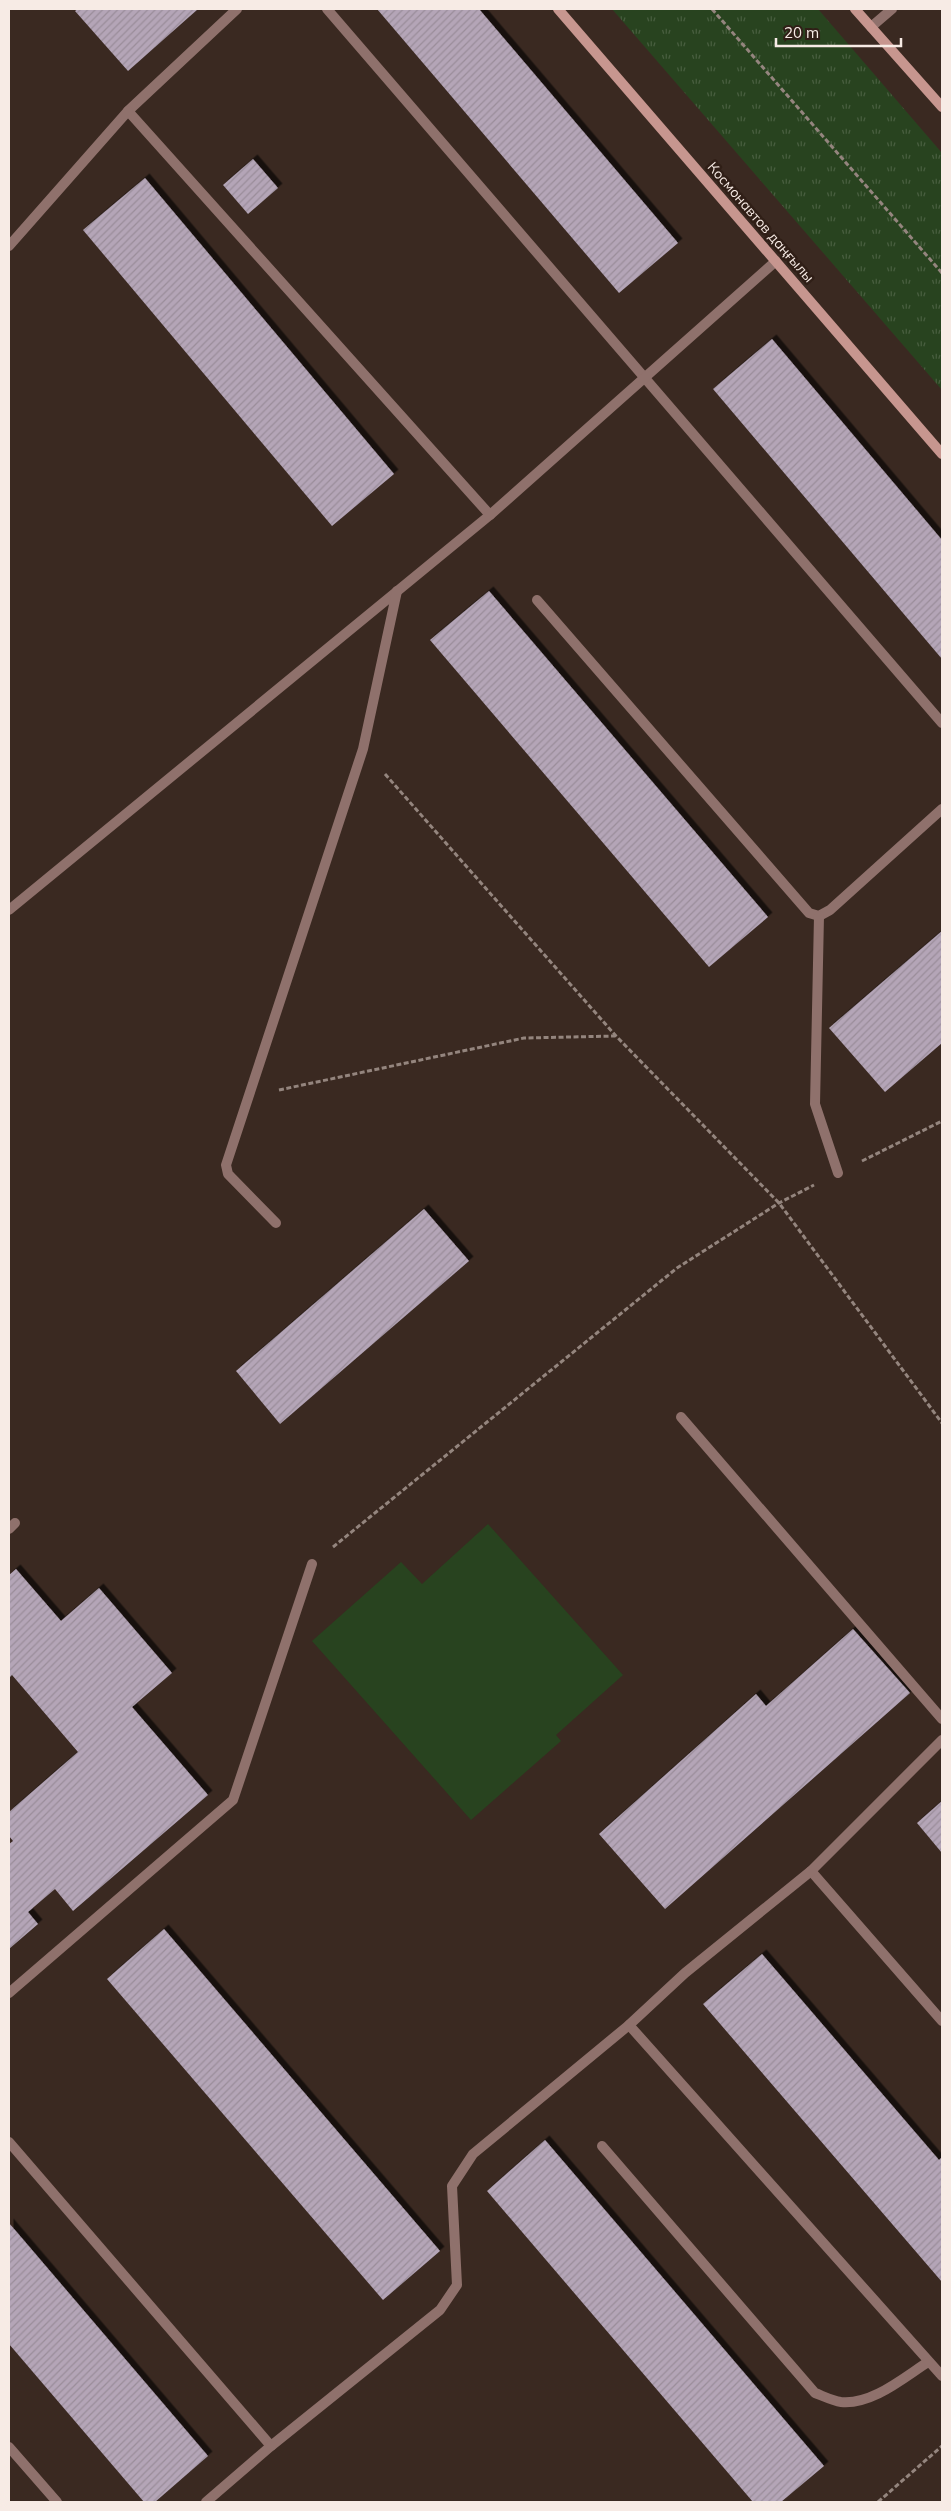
<svg xmlns="http://www.w3.org/2000/svg" width="951" height="2511" viewBox="0 0 951 2511" font-family="Mulish,sans-serif">
<style>
.grass{fill:url(#grass-tufts)}
.park{fill:#28431f}
.building{fill:url(#building-hatch);filter:url(#shadow)}
.lines{fill:none;stroke-linecap:round;stroke-linejoin:round}
.path{stroke:#94857e;stroke-width:3;stroke-dasharray:5 2.5;stroke-linecap:butt}
.lane{stroke:#8f716c;stroke-width:10}
.street{stroke:#8f716c;stroke-width:10}
.secondary{stroke:#c7968f;stroke-width:10}
.labels{text-anchor:middle;dominant-baseline:central;stroke-width:5;stroke-linejoin:round;paint-order:stroke}
.street-label{font-size:14px;fill:#f7ebe5;stroke:#301f17}
</style>
<defs>
<pattern id="grass-tufts" width="24" height="20" patternUnits="userSpaceOnUse" patternTransform="scale(1.25)"><rect width="24" height="20" fill="#28431f"/><path d="M3 7l-1-3M5 7V3M7 7l1-3M15 17l-1-3M17 17v-4M19 17l1-3" fill="none" stroke="#485e3f"/></pattern>
<pattern id="building-hatch" width="6" height="6" patternUnits="userSpaceOnUse" patternTransform="scale(1.25)"><rect width="6" height="6" fill="#b4a5b7"/><path d="M-1 1l2-2M0 6l6-6M5 7l2-2" fill="none" stroke="#9a8d9a"/></pattern>
<filter id="shadow"><feDropShadow dx="4.5" dy="-4.5" stdDeviation="0" flood-color="#0009"/></filter>
</defs>
<rect width="100%" height="100%" fill="#3a2921"/>
<polygon class="grass" points="612,9 818,9 942,153 942,390"/>
<polygon class="park" points="488,1524 623,1675 556,1735 561,1741 471,1820 312,1641 401,1562 422,1584"/>
<g class="building">
<polygon points="78,9 198,9 128,71 75,11"/>
<polygon points="377,9 479,9 678,243 619,293"/>
<polygon points="253,159 278,188 248,214 223,185"/>
<polygon points="145,178 394,474 332,526 83,230"/>
<polygon points="772,339 942,540 942,659 713,389"/>
<polygon points="489,591 768,917 709,967 430,640"/>
<polygon points="942,931 942,1043 885,1092 829,1028"/>
<polygon points="424,1209 469,1261 280,1424 236,1371"/>
<polygon points="16,1569 61,1621 99,1588 172,1673 132,1707 208,1795 73,1911 55,1889 28,1912 38,1924 9,1949 9,1844 13,1841 9,1836 9,1812 78,1752 12,1675 9,1678 9,1575"/>
<polygon points="853,1629 910,1693 665,1909 599,1834 756,1694 766,1706"/>
<polygon points="942,1801 942,1853 917,1823"/>
<polygon points="164,1929 440,2251 383,2300 107,1979"/>
<polygon points="762,1954 939,2160 942,2157 942,2282 703,2004"/>
<polygon points="545,2140 824,2466 781,2502 753,2502 487,2191"/>
<polygon points="9,2223 208,2456 155,2502 144,2502 9,2344"/>
</g>
<g class="lines">
<g class="path">
<polyline points="712,9 942,273"/>
<polyline points="385,774 616,1036 779,1203 942,1423"/>
<polyline points="279,1090 524,1038 615,1036"/>
<polyline points="862,1161 942,1121"/>
<polyline points="333,1547 677,1268 779,1203 814,1185"/>
<polyline points="878,2502 942,2446"/>
</g>
<g class="lane">
<polyline points="237,9 128,111 490,515"/>
<polyline points="327,9 942,723"/>
<polyline points="871,27 892,9"/>
<polyline points="9,246 128,111"/>
<polyline points="537,600 809,913 819,916 830,910 942,809"/>
<polyline points="9,910 490,515 776,261"/>
<polyline points="819,916 815,1104 838,1173"/>
<polyline points="276,1223 228,1174 226,1165 363,749 397,591"/>
<polyline points="681,1417 942,1719"/>
<polyline points="9,1529 15,1523"/>
<polyline points="811,1871 942,2021"/>
<polyline points="9,1993 233,1800 312,1564"/>
<polyline points="629,2025 942,2376"/>
<polyline points="9,2142 271,2446"/>
<path d="M602 2146 815 2393C823 2396 833 2401 841 2402 872 2405 903 2378 928 2362"/>
<polyline points="206,2502 271,2446 440,2310 457,2285 452,2186 473,2154 629,2025 685,1973 811,1871 942,1740"/>
</g>
<polyline class="street" points="9,2447 57,2502"/>
<g class="secondary">
<polyline points="558,9 942,454"/>
<polyline points="855,9 942,107"/>
</g>
</g>
<g class="labels">
<g class="street-label">
<text transform="translate(761 222) rotate(49)">Космонавтов даңғылы</text>
</g>
</g>
<rect width="951" height="2511" fill="none" stroke="#f7ebe5" stroke-width="20"/>
<path d="M776 38v8h125v-8" fill="none" stroke="#f7ebe5" stroke-width="2.5"/>
<text x="784" y="38" font-size="15" fill="#f7ebe5" stroke="#301f17" stroke-width="4" paint-order="stroke">20 m</text>
</svg>
